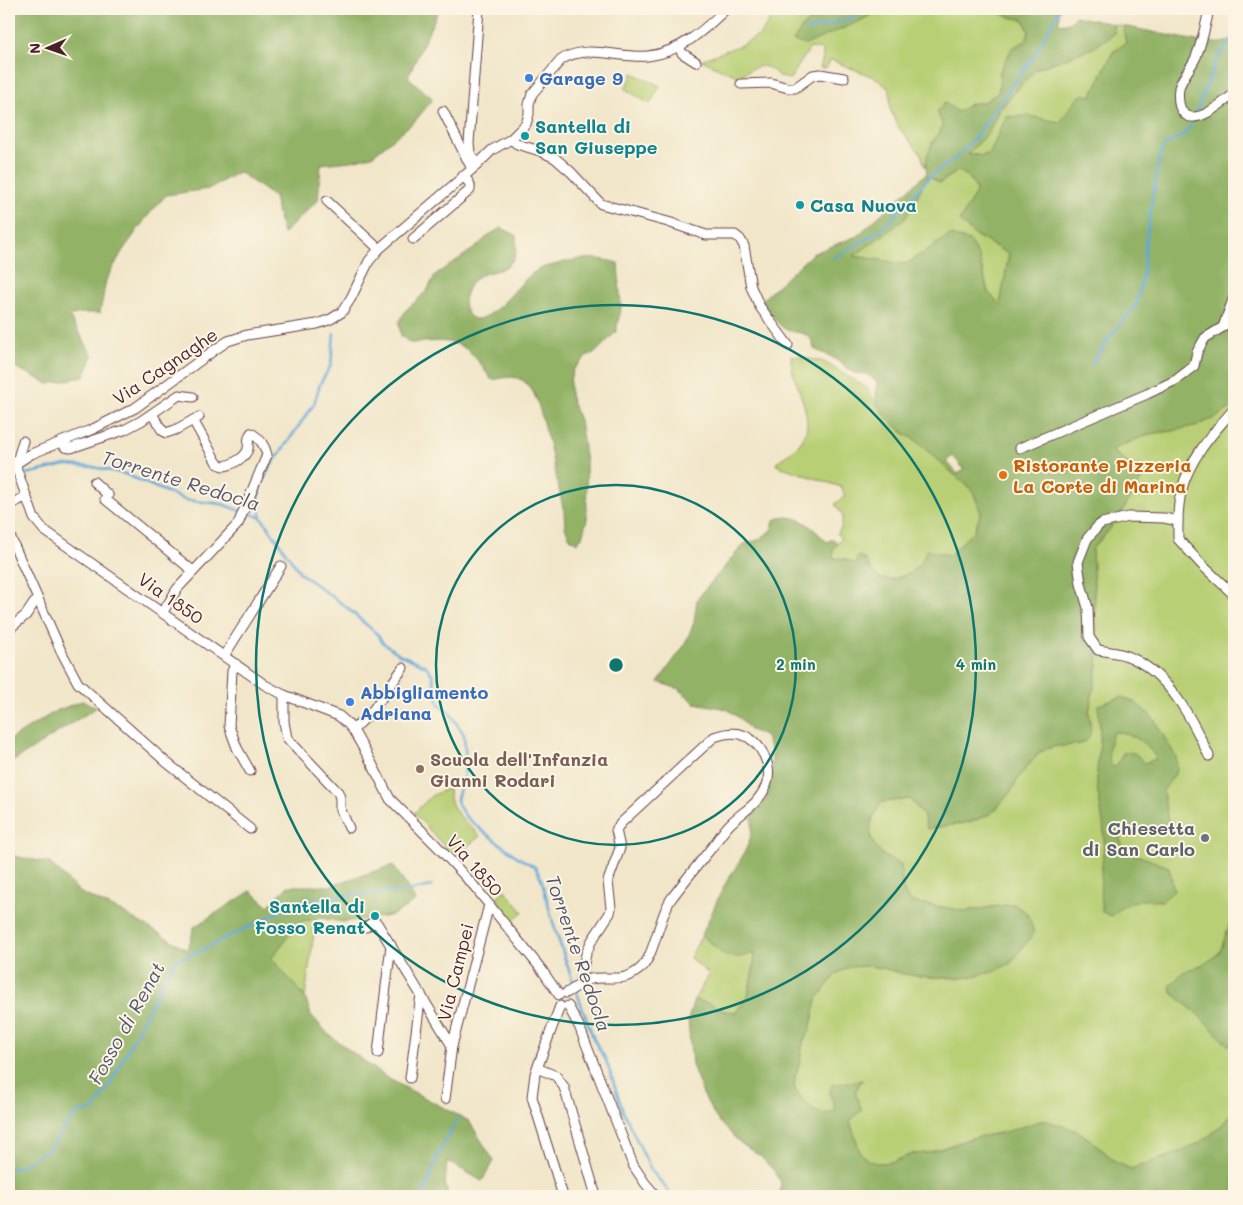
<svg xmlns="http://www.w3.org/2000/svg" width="1243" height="1205" viewBox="0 0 1243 1205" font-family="Mali,sans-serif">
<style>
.green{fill:#b8cf74;stroke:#817750}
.forest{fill:#92b266;stroke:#6e6848;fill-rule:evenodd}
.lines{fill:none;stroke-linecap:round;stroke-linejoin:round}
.stream{stroke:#62a8d8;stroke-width:2.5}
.minor-casing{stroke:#633d43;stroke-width:11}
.minor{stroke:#fff;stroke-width:9}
.ring{fill:none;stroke:#0f766e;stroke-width:2.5}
.shop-dot{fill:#3f7fe0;stroke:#fcf5e5;stroke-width:2}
.culture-dot{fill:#0f9aa8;stroke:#fcf5e5;stroke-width:2}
.food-dot{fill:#e8710a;stroke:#fcf5e5;stroke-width:2}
.education-dot{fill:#8d6e63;stroke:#fcf5e5;stroke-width:2}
.worship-dot{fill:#6b7280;stroke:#fcf5e5;stroke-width:2}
.labels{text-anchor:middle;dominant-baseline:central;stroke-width:4;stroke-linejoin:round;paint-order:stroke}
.shop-label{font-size:18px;font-weight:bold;fill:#366cbe;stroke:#fcf5e5;text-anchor:start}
.culture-label{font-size:18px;font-weight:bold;fill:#0d838f;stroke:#fcf5e5;text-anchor:start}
.street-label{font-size:18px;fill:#4a1f2b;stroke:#fcf5e5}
.food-label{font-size:18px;font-weight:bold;fill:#c56008;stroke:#fcf5e5;text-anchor:start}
.education-label{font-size:18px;font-weight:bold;fill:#785e54;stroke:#fcf5e5;text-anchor:start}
.worship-label{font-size:18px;font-weight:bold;fill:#5b616d;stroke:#fcf5e5;text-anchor:end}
.water-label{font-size:19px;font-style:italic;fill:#545670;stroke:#fcf5e5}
.centre{fill:#0f766e;stroke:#fcf5e5;stroke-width:2.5}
.ring-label{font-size:15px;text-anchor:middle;font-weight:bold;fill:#0f766e;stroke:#fcf5e5;stroke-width:4;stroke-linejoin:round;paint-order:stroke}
</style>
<rect width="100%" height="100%" fill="#fcf5e5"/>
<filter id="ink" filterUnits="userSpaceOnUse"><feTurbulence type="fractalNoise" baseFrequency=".02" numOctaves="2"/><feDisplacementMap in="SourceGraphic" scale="10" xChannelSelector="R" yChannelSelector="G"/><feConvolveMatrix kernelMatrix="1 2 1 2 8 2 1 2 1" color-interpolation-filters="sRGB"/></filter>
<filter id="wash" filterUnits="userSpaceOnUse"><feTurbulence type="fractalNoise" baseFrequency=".0096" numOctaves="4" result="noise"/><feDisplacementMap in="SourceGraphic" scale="20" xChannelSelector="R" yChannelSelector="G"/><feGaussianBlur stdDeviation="1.12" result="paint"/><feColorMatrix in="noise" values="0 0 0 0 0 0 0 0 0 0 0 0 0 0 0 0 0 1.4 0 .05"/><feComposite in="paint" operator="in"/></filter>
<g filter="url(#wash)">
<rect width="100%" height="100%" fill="#f1e6c9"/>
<g class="green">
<path d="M777 9H831L804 25 860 21 881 9H989L1013 18 1023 19 1029 31 1026 41 1000 71 999 91 985 102 970 104 943 126 932 143 925 167 921 154 899 128 890 109V90L876 78 831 60 826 68H820L823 58V50L810 48 790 79 779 77C766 60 754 66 739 77L701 60 741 45 760 35Z"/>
<polygon points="1113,24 1123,26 1126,43 1113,52 1091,96 1061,122 1006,117 990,153 982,156 968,154 989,132 998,111 1036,69 1093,48 1114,34"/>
<polygon points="633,73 660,86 650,104 625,89"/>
<path d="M958 171C985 179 976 214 975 235L1009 254 1000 305 988 292 983 270 924 253 906 264 853 256 905 219 928 176 940 183Z"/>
<path d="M791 355 824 362 867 388 879 407 903 433 913 438 973 491 981 513 974 531 949 555 921 563 907 575 890 579H881L875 574 865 559 859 556 855 564 845 559 832 558 833 549 841 538 837 534 841 528 843 516 835 504 845 496 841 487 776 465 777 462C783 457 791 453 796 448 824 420 789 386 791 355Z"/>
<path d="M1234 406V918C1226 927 1226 940 1220 951 1213 963 1195 968 1183 972L1172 993 1193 1010 1234 1051V1110L1225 1122 1201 1143 1178 1154 1131 1169 1117 1163 1091 1140 1006 1132 972 1138 928 1153 912 1154 893 1162 877 1163 867 1160 860 1152 850 1121 855 1092 862 1080 829 1093 834 1104 835 1113C813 1118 806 1104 794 1088L795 1076 800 1062 803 1042 810 1030 817 999 835 974 849 967 866 966 883 968 904 974 929 977 964 978 992 972 1011 963 1014 904 965 911 912 902C900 893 902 877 901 864 896 861 891 860 886 857 864 841 868 822 882 802L910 799 923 815 953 824 971 822 992 813 1010 793 1021 774 1040 752 1052 747 1080 744 1091 734 1089 712 1098 665 1092 549C1117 524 1130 499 1148 468L1129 464 1111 450 1149 434 1172 431Z"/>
<path d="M449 788C449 811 465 821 480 836L454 857 414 813 431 796Z"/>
<polygon points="505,890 523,912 514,920 496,898"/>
<polygon points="316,919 305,997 271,958 300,921"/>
<path d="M702 935C723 954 726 962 755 952L754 965 748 996 736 1012 724 1011 711 1004 694 1000 709 974 690 958Z"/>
</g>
<g class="forest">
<polygon points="9,9 439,9 408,77 433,99 415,121 372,156 351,161 321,164 318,200 283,234 274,197 239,172 208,189 166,195 146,218 123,250 106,280 100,313 81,313 69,316 93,356 84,377 49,384 13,366 9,368"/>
<polygon points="831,9 881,9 860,21 805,45 793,41 804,25"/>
<path d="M989 9H1059V24L1071 22 1075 16 1113 24 1114 34 1093 48 1036 69 998 111 989 132 968 154 982 156 990 153 1006 117 1029 116 1060 122 1075 101 1083 94 1091 96 1113 52 1126 43 1123 26 1201 42 1207 40C1217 46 1224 43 1234 38V406L1217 417 1198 425 1172 431 1149 434 1111 450 1129 464 1148 468C1130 499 1117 524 1092 549L1098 665 1089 712 1091 734 1086 741 1080 744 1052 747 1040 752 1021 774 1010 793 992 813 971 822 927 829 923 815 910 799 882 802C868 822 864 841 886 857 891 860 896 861 901 864 902 877 900 893 912 902L965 911 1014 904 1028 914 1034 933 1011 963 992 972 964 978 929 977 904 974 883 968 866 966 849 967 836 974 817 999 810 1030 803 1042 800 1062 795 1076 794 1087C805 1103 813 1118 835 1112L834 1104 829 1093 832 1085 862 1080 855 1092 862 1110 850 1121 860 1152 867 1160 877 1163 893 1162 912 1154 928 1153 972 1138 1006 1132 1040 1121H1047L1078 1131 1091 1140 1117 1163 1131 1169C1174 1153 1205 1150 1234 1110V1196H778L781 1183 775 1172 761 1157 739 1142 716 1118 703 1094 692 1065 688 1020 694 1000 711 1004 724 1011 736 1012 748 996 754 965 755 953 740 957 725 956 702 935C709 919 716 903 723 888 736 864 755 846 752 816L766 800 772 774V753L765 735 750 730 742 720 727 709 695 703 679 689 658 682 684 646 694 623 697 599 744 544 758 540 772 530 774 520C796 510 812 527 827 542L833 539 838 543 833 549V558L845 559 855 564 859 556C868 561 871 575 881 579 893 584 912 573 920 564 923 560 925 554 927 550L949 555 974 531 981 513 973 491 913 438C902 433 883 416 878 405 875 398 876 390 877 382L867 374 854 373 832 357 814 349C811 326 793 337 781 326 774 319 768 309 762 300L812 254 857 236 927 173C923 157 934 139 943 126L937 111 945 103 958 112 970 104 985 102 999 91 1000 71 1012 48 1026 41 1029 31 1023 19 1013 18ZM958 171C969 175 972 181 977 191L959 221 975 235 1009 254 1000 305 988 292 979 257 970 241 950 235 906 264 854 256 905 219 928 176 940 183ZM953 456 964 469 958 474 946 461Z"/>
<path d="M501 228 516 235C516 244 518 254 512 261 499 278 477 265 467 291 464 298 463 303 466 310 478 339 514 290 524 281 528 277 534 272 539 269 544 267 549 266 554 265 577 258 594 256 618 263L621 308 616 332 597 351 586 357 573 370 570 381V395L581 426 586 463 587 519 582 537 577 543 570 538 565 527 564 512 548 439C540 419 539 379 512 377 505 377 498 379 492 380 485 372 480 362 473 355 456 336 432 342 410 343L401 336 399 322 406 310 427 291 435 275 475 248 489 235Z"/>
<path d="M1122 697 1136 703 1153 718 1176 757 1177 771 1163 791 1168 821 1152 834 1130 831 1119 838 1126 851 1169 867 1174 891 1162 901C1135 899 1133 899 1111 916L1102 912C1098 887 1103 864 1104 839 1104 820 1099 804 1097 786 1096 770 1099 755 1100 740 1100 728 1099 716 1098 705ZM1114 732C1130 731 1150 745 1156 759L1144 763C1138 755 1134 750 1123 753L1117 765 1114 767C1105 762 1109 740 1114 732Z"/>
<polygon points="82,701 97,707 9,764 9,740 56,711"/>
<polygon points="9,855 50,863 81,893 122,912 188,950 194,927 251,891 268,906 288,886 330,886 393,865 416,901 391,916 342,922 322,918 301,921 271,958 305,997 311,1015 328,1034 387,1078 469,1121 494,1161 482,1181 447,1161 445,1186 449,1196 9,1196"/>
<polygon points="1234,918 1234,1051 1193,1010 1172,993 1170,986 1183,972 1206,963 1220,952 1230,923"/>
</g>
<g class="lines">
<g class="stream">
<polyline points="1040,9 1041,9"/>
<polyline points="806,30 851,19 866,9"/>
<polyline points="1197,110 1217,59 1234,36"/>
<polyline points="834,258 881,230 932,175 956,158 973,140 1033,57 1060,9"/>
<polyline points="1092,364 1110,337 1137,303 1143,272 1146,239 1160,155 1165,145 1184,134 1192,124"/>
<polyline points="22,475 66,465 93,467 125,474 185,500 222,504 240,511"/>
<polyline points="9,479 17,476"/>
<polyline points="246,512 262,518 301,574 345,606 377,634 383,643 401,655 426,666 432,674 439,704 450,713 464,735 466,763 464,775 457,799 458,805 466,817 484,832 519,858 535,867 541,878 554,926 574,985"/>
<polyline points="262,518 259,504 260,486 271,466 314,404 320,384 331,365 334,333"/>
<polyline points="576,990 594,1040 606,1060 623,1111 651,1170 670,1193 675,1196"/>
<polyline points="9,1170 23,1165 50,1148 76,1113 94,1110 109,1086 164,980 176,960 204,949 301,901 334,896 408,891 432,886"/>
<polyline points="423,1196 438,1155 458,1118"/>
</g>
</g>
</g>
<g filter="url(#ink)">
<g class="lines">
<g class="minor-casing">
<g id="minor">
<path d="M1209 9C1206 25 1202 41 1196 57 1191 68 1182 77 1179 88 1178 94 1178 105 1182 111 1194 129 1223 102 1234 94"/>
<polyline points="679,47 682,53 696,62"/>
<polyline points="741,84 771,83 788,88 795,88 813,75 820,74 844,78"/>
<polyline points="443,111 472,169"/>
<polyline points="511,139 517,144 540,151 555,158 571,172 601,204 668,222 706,235 735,235 740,239 744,246 751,287 760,307 788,345"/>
<polyline points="477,165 470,153 469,143 479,9"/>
<polyline points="327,201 379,249"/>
<path d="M413 239 470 190C471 183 468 181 463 176"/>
<path d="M1234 409C1213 433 1190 458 1182 489 1177 505 1178 523 1178 539L1202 565 1234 595"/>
<polyline points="152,414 162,430 166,433 175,430 199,417"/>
<polyline points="23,441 16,465 17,470 34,518 44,530 265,685 284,695 339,716 347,723 353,730 369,758 390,799 437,846 474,886 542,970 559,995"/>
<polyline points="61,442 65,447 71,448 124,430 141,421 179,395 193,397"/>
<polyline points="1020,448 1147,394 1176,380 1194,366 1197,352 1205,338 1223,327 1234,297"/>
<path d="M17 463 31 454 93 429 135 408 213 351 228 341 247 335 317 324 331 319 342 312 351 298 369 261 379 249 477 165 492 150 511 139 526 124 529 114V104L532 94 561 60C587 43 620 59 648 56 681 52 704 30 726 9"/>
<polyline points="94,482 108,495 105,499 193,571"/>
<polyline points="9,505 25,497"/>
<path d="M1178 521 1164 518 1129 517 1102 523 1098 526 1087 539 1078 562 1081 584 1088 608 1089 637 1098 650C1109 652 1123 653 1132 658 1170 676 1192 719 1209 756"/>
<polyline points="9,534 61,651 78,683 166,762 250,829"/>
<path d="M163 612 177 589 238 524 267 455C265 446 260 438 251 433 247 438 249 443 248 449 246 457 232 465 224 466 221 466 220 465 217 463L193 420"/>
<polyline points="9,629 26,615 34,603 39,601"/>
<polyline points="224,656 281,566"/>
<polyline points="236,664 232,671 229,726 237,748 250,771"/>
<polyline points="284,695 284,722 287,738 338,792 340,798 340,808 349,828"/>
<polyline points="353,730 373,710 403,668"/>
<polyline points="366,927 370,924 377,923 452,1046 489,905"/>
<path d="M566 993C574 989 582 982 590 979 610 975 623 984 641 968 654 957 659 917 671 899 683 883 696 867 709 851 716 843 722 832 730 824 743 811 758 805 766 786 774 767 761 740 740 734 731 732 723 734 714 737L621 823 616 830 620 848 608 881 611 908 610 913 591 942 586 954 579 986"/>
<polyline points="560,1006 535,1074 532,1097 563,1196"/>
<polyline points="568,1006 579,1026 633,1165 645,1183 656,1196"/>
<polyline points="378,1053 391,945"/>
<polyline points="537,1068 556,1076 564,1087 596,1196"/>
<polyline points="410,1078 421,994"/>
<polyline points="445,1099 452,1046"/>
</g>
</g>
<use href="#minor" class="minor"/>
</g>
</g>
<g class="ring">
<circle cx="616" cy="665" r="180"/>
<circle cx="616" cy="665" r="360"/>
</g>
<g class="shop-dot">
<circle cx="529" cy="78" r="5"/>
<circle cx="350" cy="702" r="5"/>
</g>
<g class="culture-dot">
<circle cx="525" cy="136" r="5"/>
<circle cx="800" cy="205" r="5"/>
<circle cx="375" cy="916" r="5"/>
</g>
<circle class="food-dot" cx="1003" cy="475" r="5"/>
<circle class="education-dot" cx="420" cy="769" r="5"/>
<circle class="worship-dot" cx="1205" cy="838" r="5"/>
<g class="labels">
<g class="shop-label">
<text x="539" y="78">Garage 9</text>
<text x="360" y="692">Abbigliamento<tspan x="360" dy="21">Adriana</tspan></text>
</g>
<g class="culture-label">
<text x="535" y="126">Santella di<tspan x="535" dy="21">San Giuseppe</tspan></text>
<text x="810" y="205">Casa Nuova</text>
<text x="365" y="906" text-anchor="end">Santella di<tspan x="365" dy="21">Fosso Renat</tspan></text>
</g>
<g class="street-label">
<text transform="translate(165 366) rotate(-34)">Via Cagnaghe</text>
<text transform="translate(171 598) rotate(35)">Via 1850</text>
<text transform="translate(475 865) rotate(49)">Via 1850</text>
<text transform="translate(455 972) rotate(-76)">Via Campei</text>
</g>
<g class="food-label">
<text x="1013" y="465">Ristorante Pizzeria<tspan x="1013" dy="21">La Corte di Marina</tspan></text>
</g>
<g class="education-label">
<text x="430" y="759">Scuola dell'Infanzia<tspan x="430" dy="21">Gianni Rodari</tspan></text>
</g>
<g class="worship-label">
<text x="1195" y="828">Chiesetta<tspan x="1195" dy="21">di San Carlo</tspan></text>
</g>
<g class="water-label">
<text transform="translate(181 480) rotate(17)">Torrente Redocla</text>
<text transform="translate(579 953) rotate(71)">Torrente Redocla</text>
<text transform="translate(126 1023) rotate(-61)">Fosso di Renat</text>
</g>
</g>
<circle cx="616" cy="665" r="8" class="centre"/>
<g class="ring-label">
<text x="796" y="670">2 min</text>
<text x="976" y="670">4 min</text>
</g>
<rect width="1243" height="1205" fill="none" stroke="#fcf5e5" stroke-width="30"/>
<g transform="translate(48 48) rotate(268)" stroke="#fcf5e5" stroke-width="4" paint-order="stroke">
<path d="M0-4L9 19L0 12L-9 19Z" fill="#4a1f2b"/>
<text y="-8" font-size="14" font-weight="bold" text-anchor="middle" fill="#4a1f2b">N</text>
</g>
</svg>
